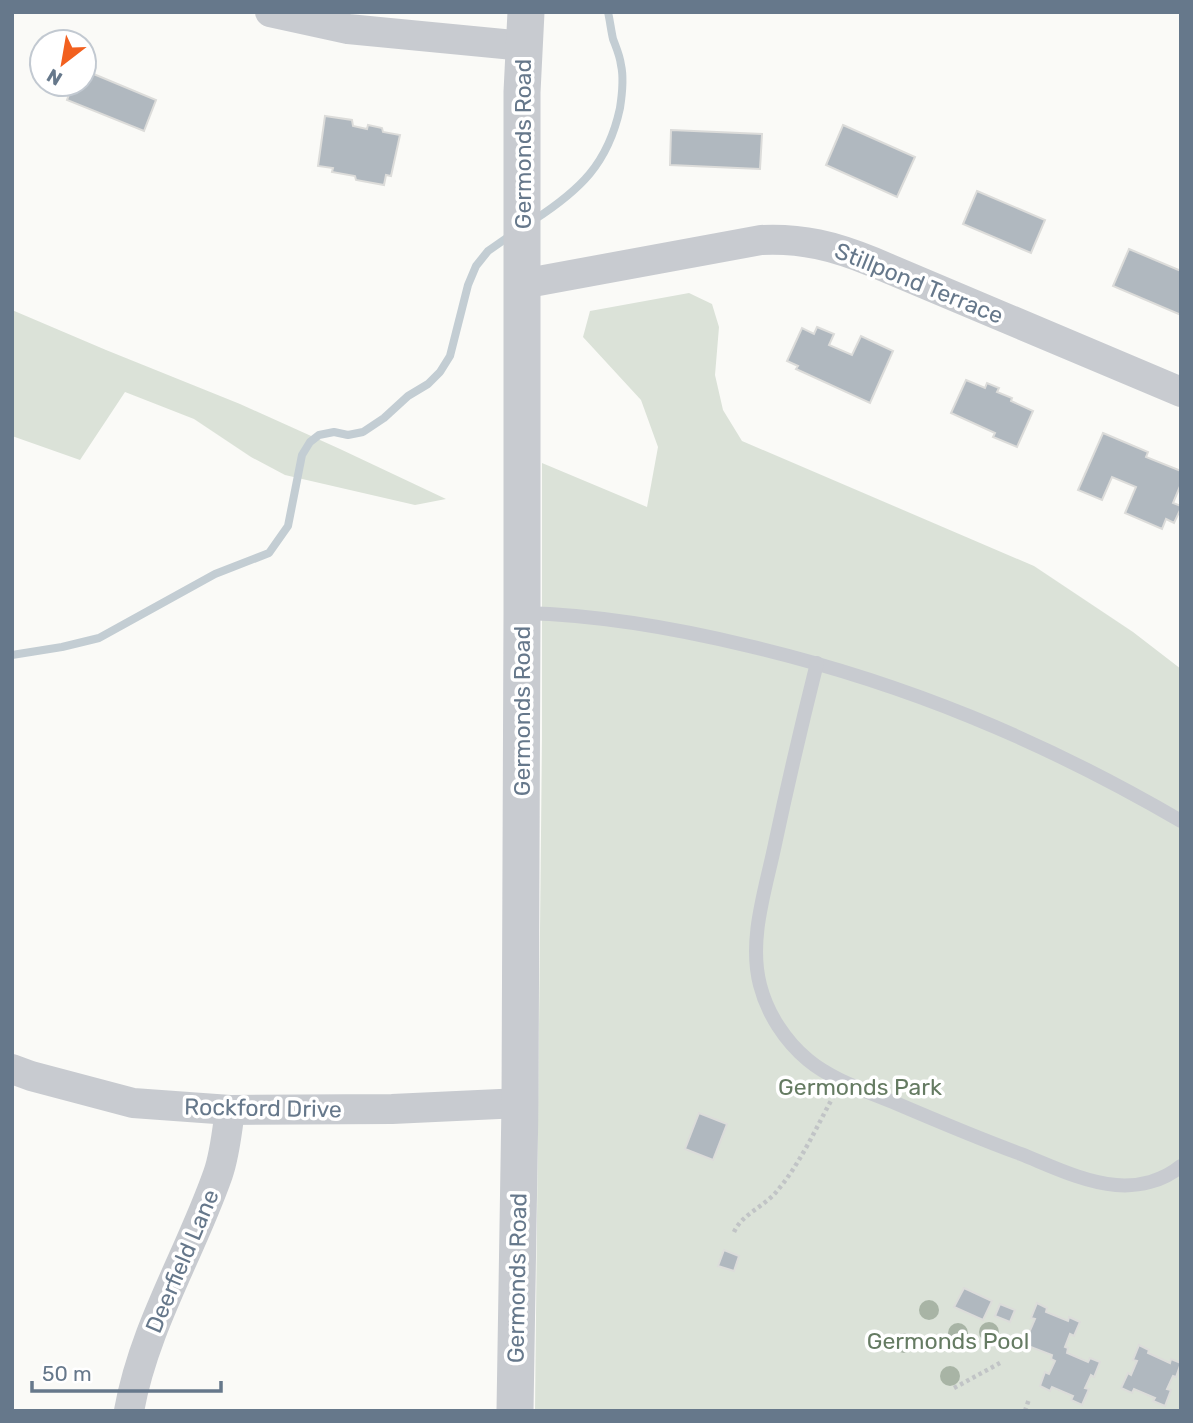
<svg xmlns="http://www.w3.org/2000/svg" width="1193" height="1423" viewBox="0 0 1193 1423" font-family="Rubik,sans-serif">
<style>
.green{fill:#dbe2d8}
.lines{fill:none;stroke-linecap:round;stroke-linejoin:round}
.stream{stroke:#c3cdd3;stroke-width:8}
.building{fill:#b0b8bf;stroke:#dcdcda;stroke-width:2}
.path{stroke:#c1c4c6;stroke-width:4.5;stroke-dasharray:3.5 3.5;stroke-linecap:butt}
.service{stroke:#c8cbd0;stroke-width:14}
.minor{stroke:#c8cbd0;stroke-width:30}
.tertiary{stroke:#c8cbd0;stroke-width:37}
.tree{fill:#a8b4a5}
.labels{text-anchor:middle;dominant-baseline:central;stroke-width:7;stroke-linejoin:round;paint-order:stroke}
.street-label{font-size:23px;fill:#66788b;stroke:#fff}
.park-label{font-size:23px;fill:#657b62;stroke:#fff}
</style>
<rect width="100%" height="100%" fill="#fafaf7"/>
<g class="green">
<polygon points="689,293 712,304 719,327 715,375 723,410 742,441 1034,566 1133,632 1181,669 1181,1411 535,1411 542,738 542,463 647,507 658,447 641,400 583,337 590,311"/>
<polygon points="12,310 106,350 240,404 340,449 446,499 415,505 285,475 251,457 194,419 125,392 80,460 12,436"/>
</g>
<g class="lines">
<g class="stream">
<path d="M534 220C580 190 608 164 620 108 622 95 624 78 621 65 620 56 616 47 613 39 611 30 610 21 608 12"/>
<polyline points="12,655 62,647 99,638 215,574 269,553 288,526 302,455 310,442 319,435 334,432 348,435 363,432 384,418 408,396 428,384 440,372 450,356 468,285 476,266 488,251 511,235"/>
</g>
</g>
<g class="building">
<polygon points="84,70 156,100 144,131 67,100 73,84 84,84"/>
<polygon points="325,116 352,120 353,126 367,129 368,125 382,128 383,132 400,135 391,176 386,175 384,185 356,180 355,176 332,172 333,168 318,166"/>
<polygon points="843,125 915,157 897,197 826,165"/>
<polygon points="671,130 762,134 760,169 670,165"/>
<polygon points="977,191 1045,220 1031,253 963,224"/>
<polygon points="1129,249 1181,271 1181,315 1113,286"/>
<polygon points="817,327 834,334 829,345 852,355 861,336 893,351 870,403 796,369 798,366 787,361 802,328 814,334"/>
<polygon points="966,380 985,388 987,383 999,388 997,392 1012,398 1011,401 1033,411 1017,447 993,437 995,433 951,413"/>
<polygon points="1103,433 1148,452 1146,457 1181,471 1181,484 1173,503 1181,506 1181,508 1174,523 1166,519 1162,529 1125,513 1136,487 1112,477 1102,500 1078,490"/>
<polygon points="699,1113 727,1124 713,1160 685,1149"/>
<polygon points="724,1250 739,1256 734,1271 718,1266"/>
<polygon points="964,1288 992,1301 983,1320 954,1307"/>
<polygon points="1037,1303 1047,1308 1046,1312 1068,1321 1069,1317 1080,1322 1074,1336 1070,1334 1065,1347 1068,1348 1067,1353 1088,1362 1090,1358 1100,1362 1094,1377 1091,1375 1085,1388 1089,1389 1082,1405 1071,1400 1073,1396 1052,1387 1050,1391 1040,1386 1045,1372 1049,1374 1055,1361 1051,1359 1052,1355 1031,1347 1030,1350 1019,1346 1025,1331 1029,1333 1035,1319 1031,1318"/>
<polygon points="1000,1304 1015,1310 1010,1322 995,1316"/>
<polygon points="1139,1345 1149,1350 1148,1353 1170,1363 1171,1359 1181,1363 1176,1377 1173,1376 1167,1389 1171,1390 1165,1406 1153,1401 1155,1398 1134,1389 1132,1393 1121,1388 1128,1373 1131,1375 1137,1361 1133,1360"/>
</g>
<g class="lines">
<g class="path">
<path d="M734 1232C742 1214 764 1207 777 1191 800 1164 816 1128 833 1097"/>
<polyline points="954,1388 1000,1363"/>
<polyline points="1025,1411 1029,1399"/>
</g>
<g class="service">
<path d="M524 613C600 615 675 628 749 646 905 683 1042 740 1181 821"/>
<path d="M817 663C802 723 788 783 775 844 766 888 748 939 760 985 767 1013 785 1041 808 1060 832 1080 864 1090 893 1102 935 1120 977 1138 1021 1154 1051 1166 1083 1182 1116 1185 1139 1187 1163 1181 1181 1166"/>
</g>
<g class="minor">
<polyline points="270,12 348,29 524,46"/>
<path d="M522 284 761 240C802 238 834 246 873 262L1181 392"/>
<polyline points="12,1069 31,1076 133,1103 230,1110 392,1109 520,1103"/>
<path d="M129 1411C144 1327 190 1254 218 1174 225 1154 227 1131 230 1110"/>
</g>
<polyline class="tertiary" points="515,1411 520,1103 522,613 522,92 526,12"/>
</g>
<g class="tree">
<circle cx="929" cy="1310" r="10"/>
<circle cx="989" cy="1332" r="10"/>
<circle cx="958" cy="1333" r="10"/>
<circle cx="904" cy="1343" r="10"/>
<circle cx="950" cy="1376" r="10"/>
</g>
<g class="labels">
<g class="street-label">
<text transform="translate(523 144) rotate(-90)">Germonds Road</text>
<text transform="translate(919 283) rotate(22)">Stillpond Terrace</text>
<text transform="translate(522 711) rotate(-90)">Germonds Road</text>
<text transform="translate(263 1108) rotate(1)">Rockford Drive</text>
<text transform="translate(182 1261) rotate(-67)">Deerfield Lane</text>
<text transform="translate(517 1278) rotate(-89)">Germonds Road</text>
</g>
<g class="park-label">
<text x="860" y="1087">Germonds Park</text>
<text x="948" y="1341">Germonds Pool</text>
</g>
</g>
<rect width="1193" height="1423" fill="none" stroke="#66788b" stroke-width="28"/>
<g transform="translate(63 63) rotate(211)"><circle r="33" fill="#ffffff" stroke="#c2c9d1" stroke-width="2"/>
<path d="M0-5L12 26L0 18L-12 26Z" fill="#f2601f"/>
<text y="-10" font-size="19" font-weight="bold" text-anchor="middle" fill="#66788b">N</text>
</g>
<path d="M32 1381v10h189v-10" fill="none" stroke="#66788b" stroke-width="3.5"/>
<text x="42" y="1381" font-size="21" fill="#66788b" stroke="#ffffff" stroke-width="5" paint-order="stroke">50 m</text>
</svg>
